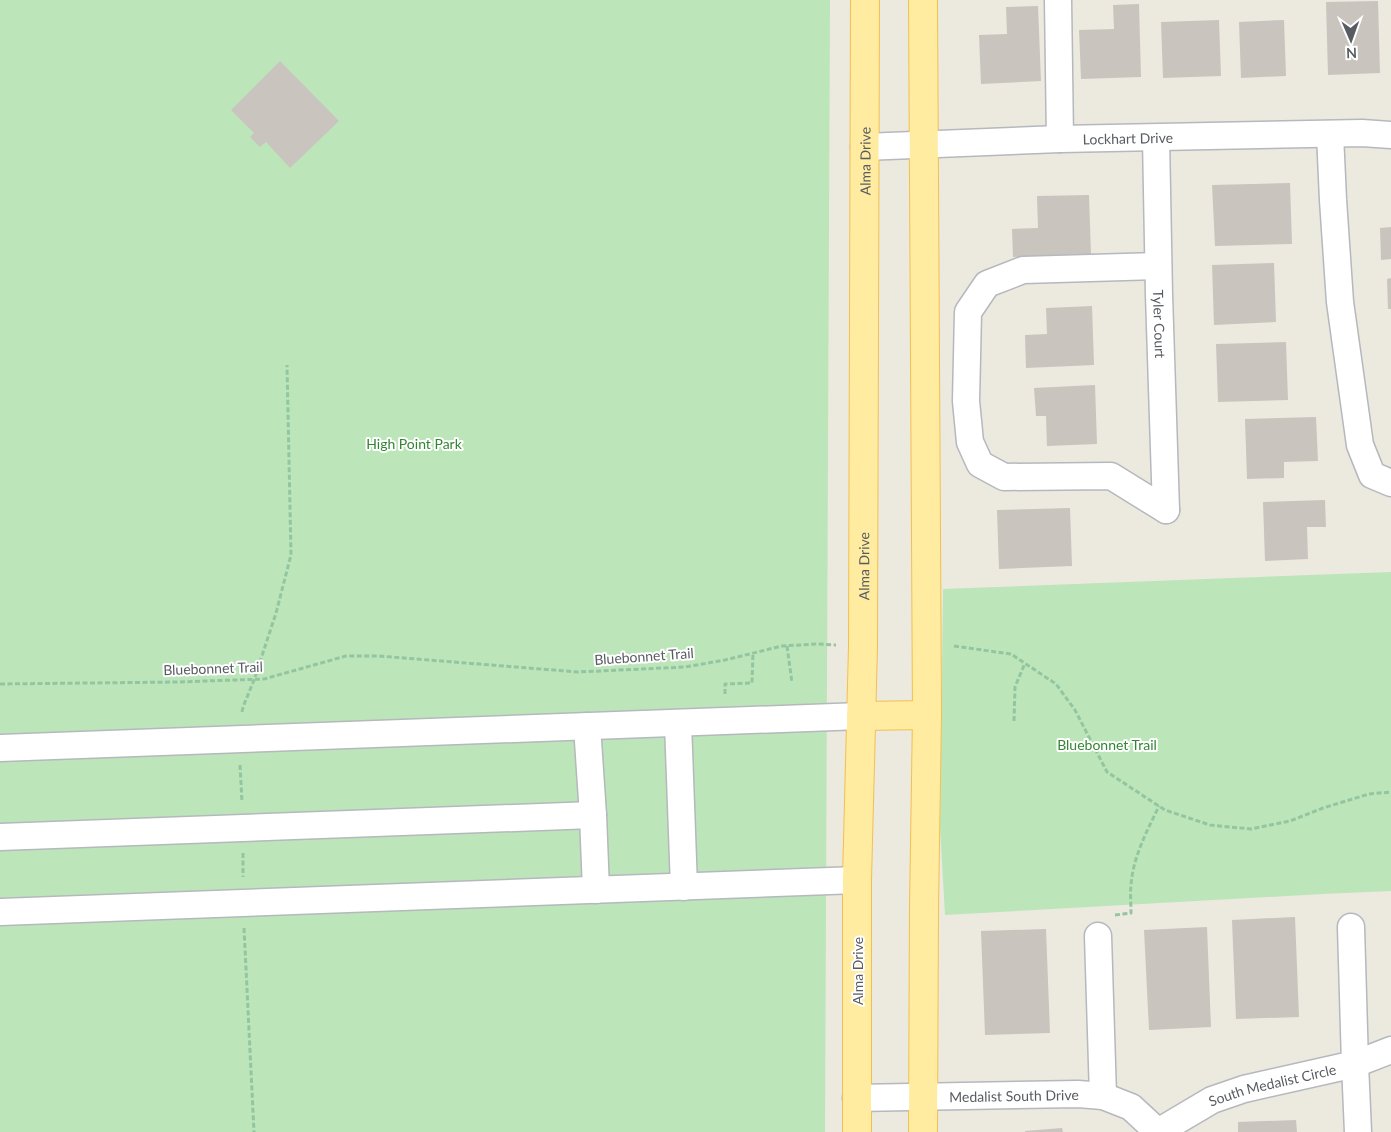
<svg xmlns="http://www.w3.org/2000/svg" width="1391" height="1132" viewBox="0 0 1391 1132" font-family="Lato,sans-serif">
<style>
.park{fill:#bce5ba}
.building{fill:#c9c5be}
.lines{fill:none;stroke-linecap:round;stroke-linejoin:round}
.minor-casing{stroke:#b5b8bd;stroke-width:29}
.major-casing{stroke:#f4bf50;stroke-width:30}
.path{stroke:#93c6a0;stroke-width:3;stroke-dasharray:5 2.5;stroke-linecap:butt}
.minor{stroke:#fff;stroke-width:26}
.major{stroke:#ffeca1;stroke-width:28}
.labels{text-anchor:middle;dominant-baseline:central;stroke-width:4;stroke-linejoin:round;paint-order:stroke}
.street-label{font-size:14px;fill:#585c61;stroke:#fff}
.park-label{font-size:14px;fill:#338533;stroke:#fff}
</style>
<rect width="100%" height="100%" fill="#ece9df"/>
<g class="park">
<polygon points="0,0 830,0 825,1132 0,1132"/>
<polygon points="1391,572 1391,891 1322,894 945,915 940,827 943,589"/>
</g>
<g class="building">
<polygon points="1378,1 1380,73 1328,75 1326,2"/>
<polygon points="1139,4 1141,77 1081,79 1079,30 1114,29 1113,5"/>
<polygon points="1038,6 1041,81 981,84 979,35 1007,34 1006,7"/>
<polygon points="1219,20 1221,76 1163,78 1161,22"/>
<polygon points="1284,20 1286,76 1241,78 1239,22"/>
<polygon points="280,61 339,121 290,168 266,142 260,147 250,137 254,133 231,110"/>
<polygon points="1290,183 1292,244 1215,246 1212,185"/>
<polygon points="1089,195 1091,255 1013,257 1012,229 1038,228 1037,196"/>
<polygon points="1391,227 1391,259 1381,260 1380,228"/>
<polygon points="1274,263 1276,322 1214,325 1212,265"/>
<polygon points="1391,278 1391,309 1388,309 1387,279"/>
<polygon points="1092,306 1094,365 1026,368 1025,335 1047,334 1046,308"/>
<polygon points="1286,342 1288,400 1218,402 1216,344"/>
<polygon points="1095,385 1097,444 1047,446 1046,416 1036,416 1034,388"/>
<polygon points="1316,417 1318,461 1284,462 1284,478 1247,479 1245,419"/>
<polygon points="1325,500 1326,527 1307,527 1308,559 1265,561 1263,502"/>
<polygon points="1070,508 1072,566 999,569 997,510"/>
<polygon points="1295,917 1299,1017 1236,1019 1232,920"/>
<polygon points="1207,927 1211,1027 1149,1030 1144,930"/>
<polygon points="1046,929 1050,1033 985,1035 981,931"/>
<polygon points="1296,1120 1297,1132 1238,1132 1238,1122"/>
<polygon points="1062,1128 1063,1132 1025,1132 1025,1131"/>
</g>
<g class="lines">
<g class="minor-casing">
<g id="minor">
<polyline points="1058,0 1060,139"/>
<polyline points="1330,134 1333,200 1340,302 1360,445 1372,475 1391,483"/>
<path id="s1" d="M1156 138 1159 295 1166 510"/>
<path id="s2" d="M864 147 1060 139 1362 133 1391 135"/>
<polyline points="1158,266 1023,270 987,284 968,312 966,401 970,442 980,464 1004,477 1111,476 1166,510"/>
<polyline points="678,723 684,887"/>
<polyline points="587,726 593,815 596,890"/>
<polyline points="0,748 861,716"/>
<polyline points="0,837 593,815"/>
<polyline points="0,912 857,880"/>
<polyline points="1351,927 1355,1064 1358,1132"/>
<polyline points="1098,936 1103,1096"/>
<path id="s3" d="M856 1098 1078 1094 1103 1096 1131 1107 1158 1132"/>
<path id="s4" d="M1158 1132 1212 1100 1244 1089 1355 1064 1391 1050"/>
</g>
</g>
<g class="major-casing">
<g id="major">
<polyline points="923,0 927,715 924,908 923,1132"/>
<polyline points="861,716 927,715"/>
<path id="s5" d="M857 1132V880L863 646 865 0"/>
</g>
</g>
<g class="path">
<polyline points="787,646 792,683"/>
<polyline points="954,646 1011,654 1056,684 1075,710 1107,772 1165,810 1210,825 1251,829 1290,821 1323,808 1369,794 1391,792"/>
<polyline points="0,684 177,682 264,679 346,656 379,656 578,672 685,667 725,660 782,646 817,644 836,645"/>
<polyline points="725,694 725,684 752,683 753,653"/>
<polyline points="242,712 243,707 254,680 276,613 291,555 287,365"/>
<polyline points="1014,721 1015,687 1025,663"/>
<polyline points="240,765 242,802"/>
<polyline points="243,853 243,877"/>
<path d="M1115 915 1131 913C1131 904 1130 894 1131 885 1133 857 1147 831 1159 806"/>
<polyline points="244,928 254,1132"/>
</g>
<use href="#minor" class="minor"/>
<use href="#major" class="major"/>
</g>
<g class="labels">
<g class="street-label">
<text stroke="none"><textPath href="#s2" startOffset="264">Lockhart Drive</textPath></text>
<text stroke="none"><textPath href="#s5" startOffset="971">Alma Drive</textPath></text>
<text stroke="none"><textPath href="#s1" startOffset="186">Tyler Court</textPath></text>
<text stroke="none"><textPath href="#s5" startOffset="566">Alma Drive</textPath></text>
<text transform="translate(644 656) rotate(-4)">Bluebonnet Trail</text>
<text transform="translate(213 668) rotate(-2)">Bluebonnet Trail</text>
<text transform="translate(857 971) rotate(-90)">Alma Drive</text>
<text stroke="none"><textPath href="#s4" startOffset="125">South Medalist Circle</textPath></text>
<text stroke="none"><textPath href="#s3" startOffset="158">Medalist South Drive</textPath></text>
</g>
<g class="park-label">
<text x="414" y="443">High Point Park</text>
<text x="1107" y="744">Bluebonnet Trail</text>
</g>
</g>
<g transform="translate(1351 40) rotate(178)" stroke="#ffffff" stroke-width="4" paint-order="stroke">
<path d="M0-4L9 19L0 12L-9 19Z" fill="#585c61"/>
<text y="-8" font-size="14" font-weight="bold" text-anchor="middle" fill="#585c61">N</text>
</g>
</svg>
